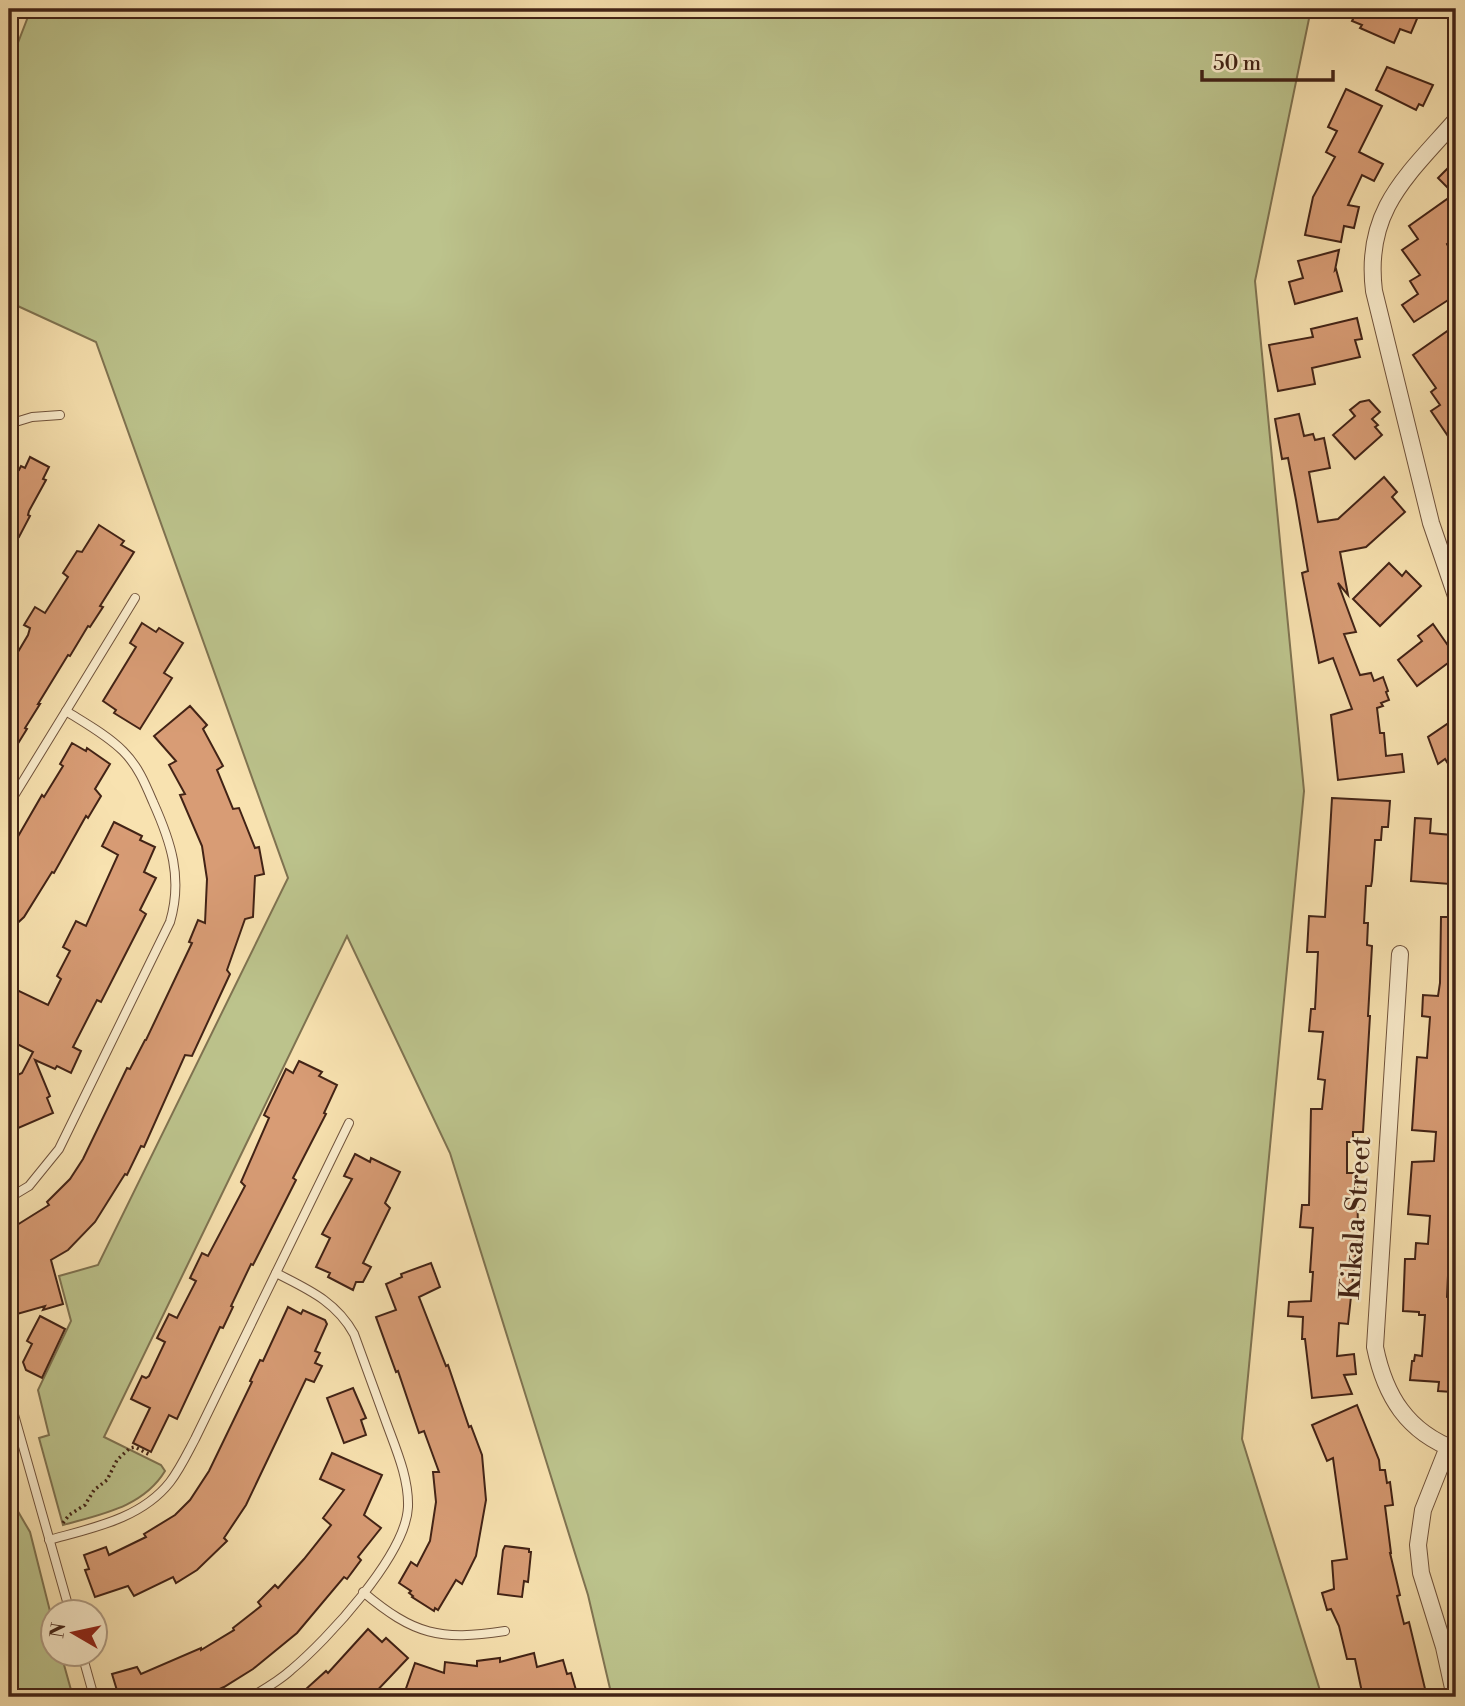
<svg xmlns="http://www.w3.org/2000/svg" width="1465" height="1706" viewBox="0 0 1465 1706" font-family="'Libre Bodoni',serif">
<style>
.green{fill:#bcc38c;stroke:#7f7351;stroke-width:2}
.building{fill:#d89c75;stroke:#422316;stroke-width:2}
.lines{fill:none;stroke-linecap:round;stroke-linejoin:round}
.lane-casing{stroke:#70533c;stroke-width:10}
.street-casing{stroke:#70533c;stroke-width:18}
.path{stroke:#422316;stroke-width:3.5;stroke-dasharray:2 3.5;stroke-linecap:butt}
.lane{stroke:#faeccc;stroke-width:8}
.street{stroke:#faeccc;stroke-width:16}
.labels{text-anchor:middle;dominant-baseline:central;stroke-width:5;stroke-linejoin:round;paint-order:stroke}
.street-label{font-size:28px;fill:#422316;stroke:#faeccc}
</style>
<rect width="100%" height="100%" fill="#f8e2b0"/>
<filter id="stains"><feTurbulence type="fractalNoise" baseFrequency=".00286" numOctaves="4"/><feColorMatrix values="0 0 0 0 .2 0 0 0 0 .09 0 0 0 0 .02 0 0 0 .5 -.17"/></filter>
<radialGradient id="worn" r=".72"><stop offset=".6" stop-color="#630" stop-opacity="0"/><stop offset="1" stop-color="#630" stop-opacity=".3"/></radialGradient>
<g class="green">
<path d="M31 9H1311L1255 281 1304 791 1242 1439 1322 1697H612L588 1595 450 1153 347 936 104 1437 161 1465 165 1471C143 1507 102 1514 63 1525L39 1438 49 1435 38 1390 71 1321 59 1276 98 1265 288 878 96 342 9 302V66Z"/>
<polygon points="9,1496 30,1532 52,1619 52,1654 61,1654 73,1697 9,1697"/>
</g>
<g class="building">
<polygon points="1358,9 1408,9 1419,14 1411,33 1400,29 1394,43 1360,28 1362,25 1352,21"/>
<polygon points="1387,67 1433,85 1423,106 1419,104 1416,110 1376,90"/>
<polygon points="1346,89 1382,106 1359,152 1383,164 1374,181 1362,175 1348,205 1359,207 1354,228 1344,226 1341,242 1305,235 1313,197 1335,157 1326,152 1337,131 1328,127"/>
<polygon points="1456,160 1456,237 1447,244 1455,259 1449,263 1456,274 1456,295 1414,322 1402,305 1418,294 1410,281 1420,275 1402,250 1418,239 1409,226 1454,194 1438,178"/>
<polygon points="1339,250 1335,270 1336,269 1342,291 1295,304 1289,282 1303,278 1298,261"/>
<polygon points="1357,318 1362,339 1355,340 1360,357 1312,368 1315,384 1278,391 1269,345 1313,337 1311,329"/>
<polygon points="1456,325 1456,448 1431,411 1440,405 1431,392 1436,388 1413,355"/>
<polygon points="1369,400 1380,412 1372,419 1378,425 1375,427 1382,435 1355,459 1333,435 1355,416 1350,410 1360,402"/>
<polygon points="1299,414 1304,436 1313,434 1315,440 1324,438 1330,468 1309,472 1318,522 1338,519 1384,477 1397,492 1392,497 1405,512 1366,547 1340,552 1348,595 1338,583 1356,632 1344,634 1360,675 1371,673 1374,681 1383,677 1388,691 1386,692 1389,700 1381,703 1383,706 1377,708 1380,733 1384,733 1386,756 1402,754 1404,772 1338,780 1331,715 1352,709 1333,658 1319,663 1302,573 1308,571 1296,500 1288,458 1282,459 1275,419"/>
<polygon points="30,457 49,467 43,479 46,480 29,511 28,515 30,516 19,537 9,532 9,465 19,470 21,466 25,468"/>
<polygon points="99,525 124,541 121,545 134,552 100,606 103,607 90,627 88,626 70,656 68,655 38,704 40,704 25,728 27,729 9,758 9,667 28,635 30,628 24,625 35,607 45,613 68,577 63,573 77,551 82,552"/>
<polygon points="1389,563 1402,576 1406,571 1421,586 1380,626 1353,599"/>
<polygon points="142,623 156,632 159,628 183,643 164,673 172,678 140,729 114,713 116,710 103,701 136,647 130,643"/>
<polygon points="1433,624 1456,657 1417,686 1398,660 1422,641 1418,636"/>
<polygon points="190,706 207,725 203,729 223,766 217,770 233,809 239,808 255,848 259,847 264,874 255,876 253,917 245,919 227,970 230,974 192,1056 185,1055 144,1147 141,1146 127,1175 125,1174 95,1222 68,1250 51,1260 63,1304 43,1310 45,1306 17,1314 9,1283 9,1230 49,1205 47,1202 70,1179 83,1159 127,1068 130,1069 145,1040 146,1040 192,943 189,942 198,920 205,923 207,879 202,846 180,795 185,794 169,765 176,761 154,736"/>
<polygon points="1456,718 1456,776 1445,759 1438,764 1428,737"/>
<polygon points="72,743 86,751 87,748 110,764 95,789 101,796 88,818 86,816 54,873 52,872 24,917 9,931 9,852 42,795 44,797 63,766 60,764"/>
<polygon points="1332,798 1390,801 1388,827 1382,827 1381,840 1375,840 1372,881 1371,886 1366,886 1364,923 1368,923 1367,945 1372,946 1368,1016 1370,1016 1363,1132 1353,1132 1353,1142 1347,1142 1347,1173 1357,1173 1358,1232 1348,1324 1339,1323 1337,1356 1354,1354 1356,1374 1344,1375 1352,1394 1312,1398 1305,1339 1302,1339 1303,1317 1288,1316 1289,1302 1311,1301 1313,1272 1310,1272 1313,1228 1300,1227 1302,1205 1309,1205 1311,1109 1322,1109 1325,1080 1318,1079 1323,1032 1309,1031 1311,1009 1315,1009 1318,952 1307,952 1309,916 1325,917"/>
<polygon points="1415,818 1431,819 1430,833 1452,835 1450,884 1411,881"/>
<polygon points="114,822 142,836 140,840 155,847 144,872 156,878 140,910 146,914 101,1002 97,1000 73,1047 81,1051 71,1073 57,1066 55,1069 35,1060 50,1096 47,1098 53,1113 9,1132 9,1079 22,1073 33,1052 9,1040 9,1007 17,990 48,1005 61,979 57,976 70,951 63,947 76,921 86,926 118,855 102,846"/>
<polygon points="1441,917 1456,917 1456,1233 1450,1233 1447,1297 1456,1299 1456,1338 1452,1392 1438,1391 1439,1382 1410,1380 1412,1361 1414,1361 1415,1355 1422,1356 1425,1315 1419,1315 1419,1312 1403,1311 1405,1259 1415,1259 1416,1243 1428,1244 1430,1216 1408,1214 1412,1162 1434,1161 1436,1132 1412,1130 1417,1057 1427,1058 1430,1017 1422,1016 1423,995 1438,996 1440,983"/>
<polygon points="299,1061 322,1072 319,1076 337,1085 324,1113 326,1114 293,1178 296,1180 253,1265 251,1264 231,1306 233,1307 223,1328 220,1327 177,1419 169,1415 151,1452 133,1443 150,1408 131,1399 142,1376 146,1378 149,1376 165,1342 157,1338 169,1314 177,1318 196,1281 190,1278 202,1253 208,1256 245,1186 241,1182 269,1118 264,1115 286,1069 293,1073"/>
<polygon points="355,1154 370,1162 371,1158 400,1172 385,1203 390,1208 363,1263 371,1267 363,1282 356,1282 353,1290 328,1277 330,1273 316,1267 330,1238 322,1234 352,1179 344,1176"/>
<polygon points="431,1263 440,1287 419,1297 446,1366 448,1365 469,1427 471,1426 482,1455 486,1500 476,1556 462,1584 456,1580 438,1610 435,1608 434,1611 412,1597 413,1596 409,1593 411,1591 399,1583 411,1562 417,1566 430,1541 436,1502 433,1472 439,1472 424,1431 419,1433 398,1371 396,1372 376,1317 396,1310 386,1284 402,1277 401,1274"/>
<polygon points="288,1307 301,1314 303,1310 325,1320 327,1324 315,1351 320,1353 315,1363 322,1366 314,1382 306,1379 246,1505 224,1538 227,1541 197,1570 176,1583 173,1577 134,1596 128,1586 95,1597 85,1570 89,1569 84,1555 106,1547 109,1555 146,1537 144,1534 175,1515 190,1500 209,1471 252,1382 250,1381 260,1360 263,1361"/>
<polygon points="40,1316 65,1329 42,1378 26,1370 23,1362 32,1344 27,1341"/>
<polygon points="353,1388 366,1418 361,1420 366,1435 344,1443 327,1398"/>
<polygon points="1357,1405 1379,1460 1380,1470 1385,1470 1387,1483 1390,1482 1393,1505 1385,1506 1391,1553 1390,1553 1400,1595 1397,1596 1404,1624 1409,1622 1427,1697 1363,1697 1355,1659 1347,1659 1339,1626 1331,1609 1327,1610 1322,1593 1334,1589 1332,1561 1347,1559 1333,1458 1327,1461 1312,1425"/>
<polygon points="332,1453 382,1475 364,1515 381,1528 358,1557 361,1560 347,1579 344,1577 297,1633 253,1669 224,1687 202,1697 119,1697 112,1674 137,1667 141,1674 201,1648 201,1650 234,1630 233,1628 261,1606 258,1602 275,1585 278,1588 304,1559 331,1525 323,1518 344,1490 320,1479"/>
<polygon points="505,1546 529,1549 529,1552 531,1552 528,1582 524,1581 522,1597 498,1594 503,1550"/>
<polygon points="368,1629 382,1642 386,1638 408,1658 371,1697 313,1697 306,1689 326,1671 328,1673"/>
<polygon points="534,1653 537,1667 563,1660 567,1674 571,1673 578,1697 403,1697 415,1663 444,1673 445,1662 477,1666 477,1661 500,1658 500,1662"/>
</g>
<g class="lines">
<g class="lane-casing">
<g id="lane">
<polyline points="9,424 32,417 60,415"/>
<polyline points="66,711 135,598"/>
<path d="M9 804 66 711C85 723 107 735 123 751 138 766 145 783 153 802 171 842 183 878 170 922L59 1149 29 1186 9 1198"/>
<polyline points="9,1397 70,1612"/>
<path d="M49 1540C92 1528 141 1519 170 1482 180 1469 187 1454 195 1439L349 1123"/>
<path d="M363 1592C414 1635 440 1641 505 1631"/>
<polyline points="82,1654 94,1697"/>
<path d="M251 1697C265 1689 279 1681 291 1670 327 1640 406 1555 408 1507 409 1477 395 1447 385 1419 375 1391 364 1362 354 1334 336 1301 307 1289 276 1273"/>
</g>
</g>
<g class="street-casing">
<g id="street">
<path d="M1456 120C1407 176 1364 210 1374 291L1431 523 1456 596"/>
<path d="M1400 954 1375 1347C1385 1396 1407 1432 1456 1450"/>
<polyline points="1448,1447 1423,1510 1418,1545 1421,1573 1444,1647 1455,1697"/>
</g>
</g>
<polyline class="path" points="63,1523 69,1515 85,1505 94,1490 107,1480 117,1460 130,1448 135,1447 150,1455"/>
<use href="#lane" class="lane"/>
<use href="#street" class="street"/>
</g>
<g class="labels">
<g class="street-label">
<text transform="translate(1356 1218) rotate(-86)">Kikala Street</text>
</g>
</g>
<rect width="1465" height="1706" fill="none" stroke="#f8e2b0" stroke-width="35"/>
<rect x="10" y="10" width="1444" height="1685" fill="none" stroke="#422316" stroke-width="3.5"/>
<rect x="18" y="18" width="1430" height="1671" fill="none" stroke="#422316" stroke-width="2"/>
<g transform="translate(74 1633) rotate(279)"><circle r="33" fill="#faeccc" stroke="#b09c83" stroke-width="2"/>
<path d="M0-5L12 26L0 18L-12 26Z" fill="#8f2418"/>
<text y="-10" font-size="19" font-weight="bold" text-anchor="middle" fill="#422316">N</text>
</g>
<path d="M1202 70v10h131v-10" fill="none" stroke="#422316" stroke-width="3.5"/>
<text x="1213" y="70" font-size="21" fill="#422316" stroke="#faeccc" stroke-width="5" paint-order="stroke">50 m</text>
<rect width="100%" height="100%" filter="url(#stains)"/>
<rect width="100%" height="100%" fill="url(#worn)"/>
</svg>
